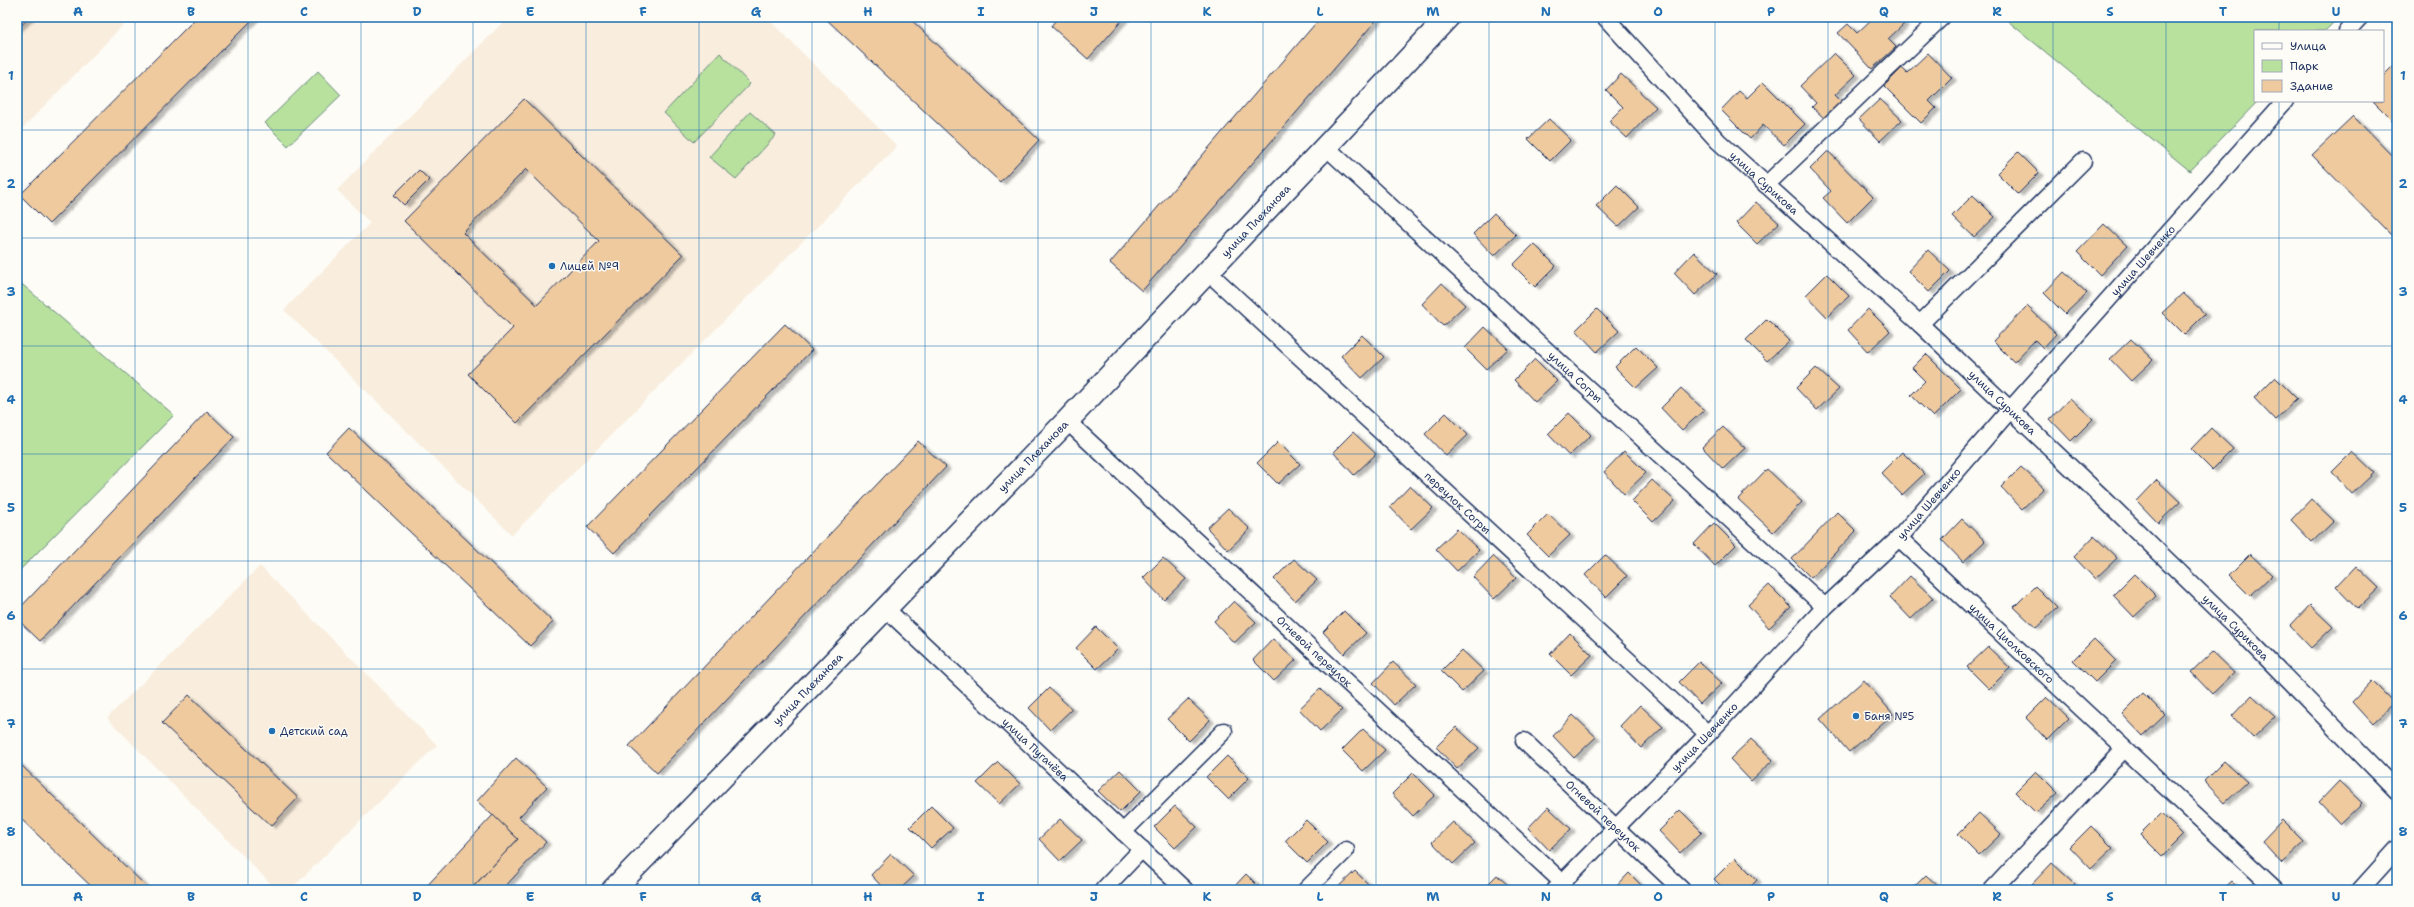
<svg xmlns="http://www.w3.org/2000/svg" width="2414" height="907" viewBox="0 0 2414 907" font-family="'Shantell Sans',sans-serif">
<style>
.built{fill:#f9eddd}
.green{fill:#b8e19e;stroke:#6a887e}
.building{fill:#efca9f;stroke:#1b2f5e;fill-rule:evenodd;filter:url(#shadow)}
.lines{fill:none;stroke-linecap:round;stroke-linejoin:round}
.street-casing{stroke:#1b2f5e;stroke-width:19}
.secondary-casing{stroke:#1b2f5e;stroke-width:25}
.street{stroke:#fdfcf7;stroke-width:16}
.secondary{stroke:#fdfcf7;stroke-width:22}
.grid{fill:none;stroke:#1f6fb2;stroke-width:1;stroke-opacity:0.55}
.poi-dot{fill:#1f6fb2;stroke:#fdfcf7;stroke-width:1.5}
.labels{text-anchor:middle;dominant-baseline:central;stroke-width:3;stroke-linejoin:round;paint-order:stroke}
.street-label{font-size:11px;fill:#1b2f5e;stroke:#fdfcf7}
.poi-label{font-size:11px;fill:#1b2f5e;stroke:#fdfcf7;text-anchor:start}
.neatline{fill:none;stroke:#1f6fb2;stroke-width:1.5}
.grid-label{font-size:13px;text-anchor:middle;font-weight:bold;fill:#1f6fb2}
</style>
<defs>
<filter id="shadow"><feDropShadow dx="4.5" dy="2.5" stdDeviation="1" flood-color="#0004"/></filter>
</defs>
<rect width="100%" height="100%" fill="#fdfcf7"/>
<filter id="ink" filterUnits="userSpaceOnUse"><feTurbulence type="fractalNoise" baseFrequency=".025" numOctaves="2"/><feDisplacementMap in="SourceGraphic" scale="8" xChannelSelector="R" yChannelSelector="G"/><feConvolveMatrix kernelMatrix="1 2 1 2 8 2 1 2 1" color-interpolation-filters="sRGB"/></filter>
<g filter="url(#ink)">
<g class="built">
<polygon points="17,17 131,17 17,134"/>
<polygon points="508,17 766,17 897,146 512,535 284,310 370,223 337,190"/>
<polygon points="260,566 437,745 290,890 277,890 107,718"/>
</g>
<g class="green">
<polygon points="2003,17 2339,17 2325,31 2255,31 2255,101 2258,101 2190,171"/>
<polygon points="720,53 750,84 694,142 664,113"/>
<polygon points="318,71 341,95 288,146 265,123"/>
<polygon points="750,112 776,135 736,179 709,157"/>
<polygon points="17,280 174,415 17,573"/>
</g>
<g class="building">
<polygon points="17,17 30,17 17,29"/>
<polygon points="197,17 255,17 49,224 20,195"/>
<polygon points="824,17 908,17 1039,140 1000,182"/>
<polygon points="1058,17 1125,17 1088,59 1051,26"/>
<polygon points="1321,17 1379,17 1142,291 1110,263"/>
<polygon points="1874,17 1897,17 1904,24 1888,39 1896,47 1872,69 1838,33 1848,24 1857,33"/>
<polygon points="1834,53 1856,75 1835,95 1842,102 1825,119 1812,107 1816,103 1800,86"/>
<polygon points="1928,53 1952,78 1929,101 1936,108 1921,123 1884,86 1902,68 1907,73"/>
<polygon points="2397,62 2397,121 2395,123 2373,101 2383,101 2383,76"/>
<polygon points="1621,74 1656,107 1627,138 1609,121 1623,107 1606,90"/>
<polygon points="1763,82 1805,124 1784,145 1763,125 1750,139 1721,110 1739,91 1747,98"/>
<path d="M524 99 683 255 517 423 468 374 513 328 404 221ZM526 169 599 241 537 305 463 233Z"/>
<polygon points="1880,99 1902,120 1880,141 1859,119"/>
<polygon points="2353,116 2397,161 2397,241 2312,155"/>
<polygon points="1549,119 1571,140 1550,161 1528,139"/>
<polygon points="1828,151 1873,197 1847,223 1823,198 1831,191 1810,169"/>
<polygon points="2018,152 2039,173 2018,194 1997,173"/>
<polygon points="419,170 429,180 404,205 394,195"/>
<polygon points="1617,185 1639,207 1618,227 1596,206"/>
<polygon points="1973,195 1995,217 1974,237 1952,216"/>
<polygon points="1756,202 1779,223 1757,244 1736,223"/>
<polygon points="1494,213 1516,235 1494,256 1473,234"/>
<polygon points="2104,224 2127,246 2100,275 2077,252"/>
<polygon points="1534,244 1556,266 1535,287 1513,265"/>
<polygon points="1928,250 1950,271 1929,292 1908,271"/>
<polygon points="1694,252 1717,274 1695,295 1674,273"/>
<polygon points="2064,272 2087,293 2065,314 2044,293"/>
<polygon points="1827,274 1849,296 1827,317 1806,295"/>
<polygon points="1442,283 1465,305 1443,326 1422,304"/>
<polygon points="2183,293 2205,314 2184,335 2162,313"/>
<polygon points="2027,306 2056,334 2043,348 2035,340 2014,362 1993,341"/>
<polygon points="1597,309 1619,331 1597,352 1576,330"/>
<polygon points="1868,309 1890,331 1868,352 1848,330"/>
<polygon points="1767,319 1789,341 1767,361 1746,340"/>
<polygon points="785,324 812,350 614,553 587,527"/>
<polygon points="1485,327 1508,349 1486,369 1465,348"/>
<polygon points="1362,335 1384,357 1362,378 1341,356"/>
<polygon points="2131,339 2153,360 2131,381 2110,359"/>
<polygon points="1636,346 1658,368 1636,388 1615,367"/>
<polygon points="1926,354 1961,389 1933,417 1911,395 1925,381 1912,368"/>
<polygon points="1535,359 1557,381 1535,402 1514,380"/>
<polygon points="1816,368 1839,389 1817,410 1796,388"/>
<polygon points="2275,377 2297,399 2275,420 2254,398"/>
<polygon points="1681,388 1704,410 1682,430 1661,408"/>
<polygon points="2070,398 2093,419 2071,441 2050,419"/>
<polygon points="207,411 234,437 40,641 17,619 17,611"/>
<polygon points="1446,413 1468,435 1446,456 1425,434"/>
<polygon points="1569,413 1591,435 1569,456 1548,434"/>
<polygon points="1723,427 1745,448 1723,469 1702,447"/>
<polygon points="349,428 553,622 530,646 326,452"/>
<polygon points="2211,428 2233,449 2212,470 2191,449"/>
<polygon points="1353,432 1376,454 1354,475 1333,452"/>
<polygon points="918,441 946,467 657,773 629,746"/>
<polygon points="1278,442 1300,464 1278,484 1257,463"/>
<polygon points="1624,451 1646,473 1624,494 1604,472"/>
<polygon points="1902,452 1924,474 1902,495 1881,473"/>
<polygon points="2352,452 2374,473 2352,494 2332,472"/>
<polygon points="2021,467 2044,488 2022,509 2001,487"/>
<polygon points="1767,469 1802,502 1773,532 1738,499"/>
<polygon points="1652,480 1675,501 1653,522 1632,501"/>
<polygon points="2157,480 2180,502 2158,523 2137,501"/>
<polygon points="1410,486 1433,508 1411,529 1390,507"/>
<polygon points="2311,499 2334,521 2312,542 2291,520"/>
<polygon points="1228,508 1250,529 1228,550 1207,528"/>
<polygon points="1837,512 1856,531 1811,578 1792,559"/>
<polygon points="1548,514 1570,535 1548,556 1527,535"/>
<polygon points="1962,519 1985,541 1963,562 1942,540"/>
<polygon points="1714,523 1736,545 1715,566 1694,544"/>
<polygon points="1457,529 1479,550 1457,571 1436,549"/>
<polygon points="2094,536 2117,558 2095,579 2074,557"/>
<polygon points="2250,554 2272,575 2250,596 2229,575"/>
<polygon points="1605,555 1627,576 1606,597 1585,575"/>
<polygon points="1493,556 1516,578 1494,599 1473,577"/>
<polygon points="1163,558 1186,579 1164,600 1143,578"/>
<polygon points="1294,559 1317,580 1295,601 1274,579"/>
<polygon points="2356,566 2379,588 2357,609 2336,587"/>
<polygon points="2134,574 2156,596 2134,617 2113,595"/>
<polygon points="1910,576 1933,598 1911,619 1890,597"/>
<polygon points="1769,585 1791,607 1769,628 1748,605"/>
<polygon points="2035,586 2057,608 2036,628 2014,607"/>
<polygon points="1234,601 1256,622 1234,643 1214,621"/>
<polygon points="2310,605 2333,627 2311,648 2290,626"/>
<polygon points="1344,611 1366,633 1344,654 1323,632"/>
<polygon points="1096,627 1118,649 1097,669 1076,648"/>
<polygon points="1570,633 1592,655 1571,675 1550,654"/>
<polygon points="1273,639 1296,660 1274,681 1253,660"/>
<polygon points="2094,639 2116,661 2095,682 2073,660"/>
<polygon points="1988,647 2010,668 1989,689 1967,667"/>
<polygon points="1462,650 1484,671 1462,692 1441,671"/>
<polygon points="2212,652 2234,673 2212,694 2191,672"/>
<polygon points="1393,662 1416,684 1394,705 1373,683"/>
<polygon points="1699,662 1722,683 1700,704 1679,682"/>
<polygon points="1864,680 1893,714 1849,752 1820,719"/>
<polygon points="2372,681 2394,703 2372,724 2352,702"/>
<polygon points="1049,688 1072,709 1050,730 1029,708"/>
<polygon points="1320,689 1342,710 1320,731 1299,709"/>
<polygon points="2143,693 2165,715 2143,736 2122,714"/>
<polygon points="189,695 298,798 271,826 162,723"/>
<polygon points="2252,695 2275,717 2253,738 2232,716"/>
<polygon points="2047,697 2069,718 2047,740 2026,718"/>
<polygon points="1188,699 1210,720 1189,741 1167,719"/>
<polygon points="1640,705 1663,727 1641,748 1620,726"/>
<polygon points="1573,715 1596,737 1574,758 1553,736"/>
<polygon points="1456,727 1479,748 1457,769 1436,747"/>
<polygon points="1363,729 1385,750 1363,771 1342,750"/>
<polygon points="1751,739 1773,760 1751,781 1730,759"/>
<polygon points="1227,756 1249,778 1228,799 1206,777"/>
<polygon points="516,758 547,787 519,817 546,842 502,890 470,890 518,839 477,801"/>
<polygon points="17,761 150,890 95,890 17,815"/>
<polygon points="2224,761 2247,782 2225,803 2204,781"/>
<polygon points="998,762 1020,784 999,804 977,783"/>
<polygon points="1120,770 1141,791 1120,812 1098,791"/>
<polygon points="2036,771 2058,793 2036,813 2015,792"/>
<polygon points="1413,773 1435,795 1413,816 1392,794"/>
<polygon points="2339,781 2362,803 2340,824 2319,802"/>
<polygon points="931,806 953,828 931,848 910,827"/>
<polygon points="1175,806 1197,827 1175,848 1154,827"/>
<polygon points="1548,807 1571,829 1549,850 1528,828"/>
<polygon points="1680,810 1702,832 1680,853 1659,831"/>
<polygon points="1979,813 2001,834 1979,855 1958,834"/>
<polygon points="2161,813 2183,835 2162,856 2140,834"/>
<polygon points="493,815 518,839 470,890 423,890"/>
<polygon points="1060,819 1082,840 1060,861 1039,839"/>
<polygon points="1306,820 1328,842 1307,863 1285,841"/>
<polygon points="2282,820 2304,842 2282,863 2262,841"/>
<polygon points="1453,822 1475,843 1453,864 1432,842"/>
<polygon points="2091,826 2113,848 2091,869 2070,847"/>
<polygon points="891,854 914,876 899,890 885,890 871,875"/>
<polygon points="1735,858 1757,880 1747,890 1725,890 1714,879"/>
<polygon points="2052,863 2075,884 2069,890 2038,890 2032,884"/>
<polygon points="1355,871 1374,890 1335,890"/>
<polygon points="1629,873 1646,890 1613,890"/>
<polygon points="1246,874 1262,890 1231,890"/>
<polygon points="1497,875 1513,890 1482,890"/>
<polygon points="1926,875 1942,890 1911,890"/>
<polygon points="2231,881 2240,890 2221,890"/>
</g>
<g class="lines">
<g class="street-casing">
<g id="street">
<path id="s1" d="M1605 17 1718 141 1920 324 2103 498 2246 637 2397 791"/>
<polyline points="2347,31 2360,17"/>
<path id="s2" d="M1326 147 1825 607"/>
<polyline points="1766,185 1942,17"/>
<path id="s3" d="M1208 272 1708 734"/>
<polyline points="1920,324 2083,161"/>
<path id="s4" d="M1067 421 1562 882"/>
<path id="s5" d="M1899 538 2276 890"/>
<path id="s6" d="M886 609 1185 890"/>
<path id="s7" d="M1524 741 1682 890"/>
<polyline points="1123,832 1224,731"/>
<polyline points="1103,890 1142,849"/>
<polyline points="1306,890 1346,850"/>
<path id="s8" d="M1555 890 1708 734 1825 607 1899 538 2009 411 2285 101"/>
<polyline points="1992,890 2124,749"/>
<polyline points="2360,890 2397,849"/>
</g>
</g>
<g class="secondary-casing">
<g id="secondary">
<path id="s9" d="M613 890 1067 421 1448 17"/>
</g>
</g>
<use href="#street" class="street"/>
<use href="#secondary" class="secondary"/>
</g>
</g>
<path class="grid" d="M135 17V890M248 17V890M361 17V890M473 17V890M586 17V890M699 17V890M812 17V890M925 17V890M1038 17V890M1151 17V890M1263 17V890M1376 17V890M1489 17V890M1602 17V890M1715 17V890M1828 17V890M1941 17V890M2053 17V890M2166 17V890M2279 17V31M2279 101V890M17 130H2397M17 238H2397M17 346H2397M17 454H2397M17 561H2397M17 669H2397M17 777H2397"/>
<g class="poi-dot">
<circle cx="552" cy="266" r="4"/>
<circle cx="1856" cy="716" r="4"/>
<circle cx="272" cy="731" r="4"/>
</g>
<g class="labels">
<g class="street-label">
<text stroke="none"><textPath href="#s1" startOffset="230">улица Сурикова</textPath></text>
<text stroke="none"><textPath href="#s9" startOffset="928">улица Плеханова</textPath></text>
<text stroke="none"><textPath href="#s8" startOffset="862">улица Шевченко</textPath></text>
<text stroke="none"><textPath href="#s2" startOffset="339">улица Согры</textPath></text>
<text stroke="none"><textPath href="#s1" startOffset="554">улица Сурикова</textPath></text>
<text stroke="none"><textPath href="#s9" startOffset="604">улица Плеханова</textPath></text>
<text stroke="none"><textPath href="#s3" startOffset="340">переулок Согры</textPath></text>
<text stroke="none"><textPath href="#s8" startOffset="538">улица Шевченко</textPath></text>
<text stroke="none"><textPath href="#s1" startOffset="878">улица Сурикова</textPath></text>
<text stroke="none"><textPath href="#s5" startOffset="154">улица Циолковского</textPath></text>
<text stroke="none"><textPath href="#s4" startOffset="338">Огневой переулок</textPath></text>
<text stroke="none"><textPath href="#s9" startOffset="280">улица Плеханова</textPath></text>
<text stroke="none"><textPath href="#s8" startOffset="214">улица Шевченко</textPath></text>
<text stroke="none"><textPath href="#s6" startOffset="205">улица Пугачёва</textPath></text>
<text stroke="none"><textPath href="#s7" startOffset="109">Огневой переулок</textPath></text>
</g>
<g class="poi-label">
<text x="560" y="266">Лицей №9</text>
<text x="1864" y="716">Баня №5</text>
<text x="280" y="731">Детский сад</text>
</g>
</g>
<rect width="2414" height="907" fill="none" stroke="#fdfcf7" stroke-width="44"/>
<rect x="2254" y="30" width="130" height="72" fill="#fdfcf7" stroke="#a3aaba"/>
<rect x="2262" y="43" width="20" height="6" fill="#fdfcf7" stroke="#a3aaba"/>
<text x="2290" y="50" font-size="12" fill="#1b2f5e">Улица</text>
<rect x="2262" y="60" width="20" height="12" fill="#b8e19e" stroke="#a3aaba"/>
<text x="2290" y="70" font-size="12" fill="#1b2f5e">Парк</text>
<rect x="2262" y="80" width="20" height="12" fill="#efca9f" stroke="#a3aaba"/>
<text x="2290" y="90" font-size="12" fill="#1b2f5e">Здание</text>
<rect x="22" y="22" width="2370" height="863" class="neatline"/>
<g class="grid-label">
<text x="78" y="16">A</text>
<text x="191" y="16">B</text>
<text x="304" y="16">C</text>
<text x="417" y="16">D</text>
<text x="530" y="16">E</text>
<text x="643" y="16">F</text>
<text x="756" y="16">G</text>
<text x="868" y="16">H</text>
<text x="981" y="16">I</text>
<text x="1094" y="16">J</text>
<text x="1207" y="16">K</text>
<text x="1320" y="16">L</text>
<text x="1433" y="16">M</text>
<text x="1546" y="16">N</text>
<text x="1658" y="16">O</text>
<text x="1771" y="16">P</text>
<text x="1884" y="16">Q</text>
<text x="1997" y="16">R</text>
<text x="2110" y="16">S</text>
<text x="2223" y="16">T</text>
<text x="2336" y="16">U</text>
<text x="11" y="80">1</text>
<text x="2403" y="80">1</text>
<text x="11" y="188">2</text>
<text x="2403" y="188">2</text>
<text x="11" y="296">3</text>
<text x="2403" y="296">3</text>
<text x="11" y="404">4</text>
<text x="2403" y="404">4</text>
<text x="11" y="512">5</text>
<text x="2403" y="512">5</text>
<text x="11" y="620">6</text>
<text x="2403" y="620">6</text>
<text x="11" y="728">7</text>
<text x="2403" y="728">7</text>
<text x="11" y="836">8</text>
<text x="2403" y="836">8</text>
<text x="78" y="901">A</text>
<text x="191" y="901">B</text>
<text x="304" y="901">C</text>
<text x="417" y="901">D</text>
<text x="530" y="901">E</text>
<text x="643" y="901">F</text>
<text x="756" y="901">G</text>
<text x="868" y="901">H</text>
<text x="981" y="901">I</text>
<text x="1094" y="901">J</text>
<text x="1207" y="901">K</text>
<text x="1320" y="901">L</text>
<text x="1433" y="901">M</text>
<text x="1546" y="901">N</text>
<text x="1658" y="901">O</text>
<text x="1771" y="901">P</text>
<text x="1884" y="901">Q</text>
<text x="1997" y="901">R</text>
<text x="2110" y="901">S</text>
<text x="2223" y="901">T</text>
<text x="2336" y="901">U</text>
</g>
</svg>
